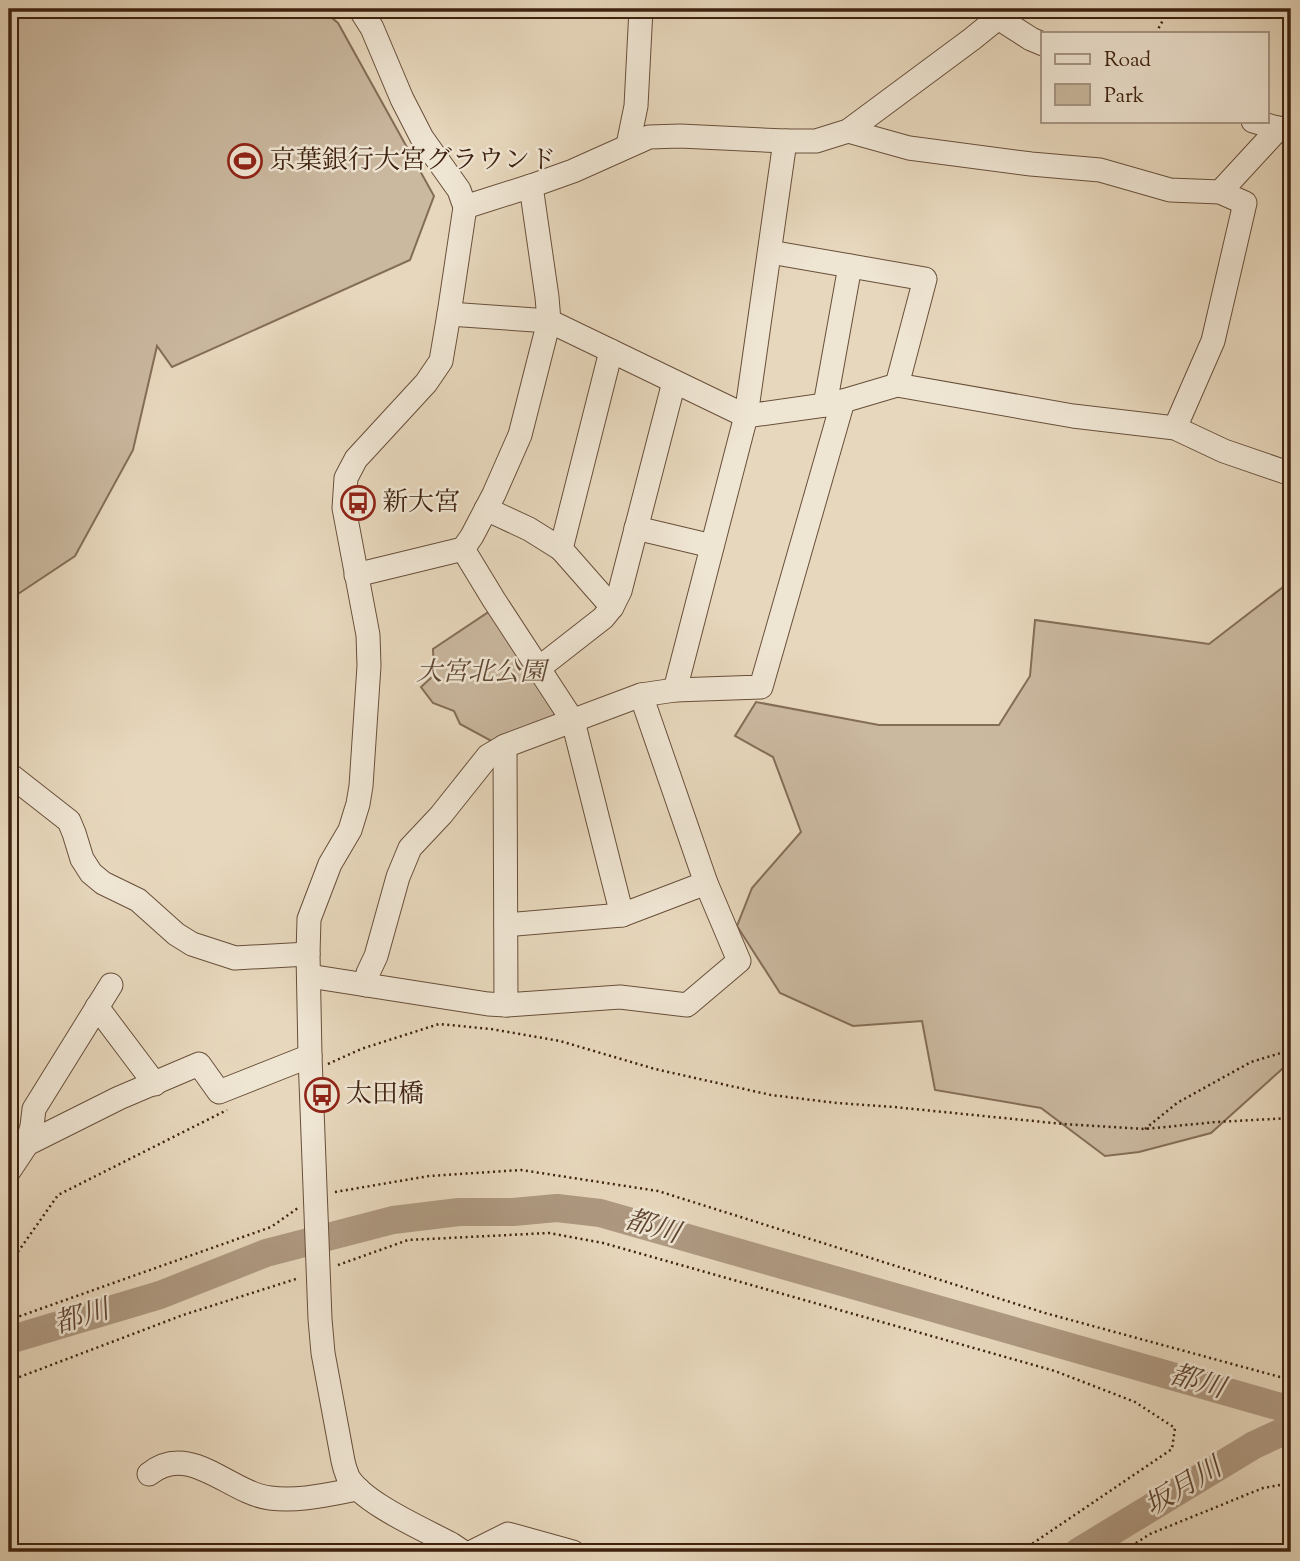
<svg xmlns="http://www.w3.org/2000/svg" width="1300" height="1561" viewBox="0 0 1300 1561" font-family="'Sorts Mill Goudy','Noto Serif JP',serif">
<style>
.green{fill:#cab89f;stroke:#846d57;stroke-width:2}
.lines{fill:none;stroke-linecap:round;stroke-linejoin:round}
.river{stroke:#ae9981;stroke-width:28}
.minor-casing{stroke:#684f3a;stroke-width:25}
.path{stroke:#3e220f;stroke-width:2.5;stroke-dasharray:2 3.5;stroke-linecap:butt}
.minor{stroke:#efe5d3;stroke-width:23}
.labels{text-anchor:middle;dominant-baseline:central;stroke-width:5;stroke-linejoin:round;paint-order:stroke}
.poi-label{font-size:26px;fill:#3e220f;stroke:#efe5d3;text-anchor:start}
.park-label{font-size:26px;font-style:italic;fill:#614833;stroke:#efe5d3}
.water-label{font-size:28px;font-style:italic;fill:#604631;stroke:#efe5d3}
</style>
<rect width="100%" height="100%" fill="#e7d7bc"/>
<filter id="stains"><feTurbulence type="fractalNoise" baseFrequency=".00286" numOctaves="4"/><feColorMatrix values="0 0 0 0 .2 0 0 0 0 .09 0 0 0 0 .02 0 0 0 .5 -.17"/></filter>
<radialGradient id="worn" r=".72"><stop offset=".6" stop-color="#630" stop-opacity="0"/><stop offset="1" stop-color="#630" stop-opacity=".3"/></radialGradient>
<g class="green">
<polygon points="9,9 321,9 338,23 434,196 410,260 172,367 157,346 133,450 75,556 9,600"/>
<polygon points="1291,581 1291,1061 1211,1133 1139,1152 1105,1156 1041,1108 935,1090 922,1021 853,1026 780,993 737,926 752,888 801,832 773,757 735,736 756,702 879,725 999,725 1030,676 1035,620 1209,644"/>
<polygon points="493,609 557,705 553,719 495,743 460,724 454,711 433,703 421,687 434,675 433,649"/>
</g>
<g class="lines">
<g class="river">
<polyline points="9,1340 160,1295 266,1253 393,1220 459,1212 513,1212 557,1208 600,1213 1291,1410"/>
<polyline points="1078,1552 1254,1445 1291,1428"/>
</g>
<g class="minor-casing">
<g id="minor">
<path d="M360 9 372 28 402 99 422 138 459 190 465 207 449 314 441 361 426 383 356 459 346 478 344 508 368 635 369 666 361 786 358 804 350 830 330 864 309 919 308 954 310 1056 320 1319 323 1353 343 1461C344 1466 346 1472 348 1477 363 1503 423 1529 451 1544L463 1552"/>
<polyline points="986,10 1031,39 1043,44"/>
<polyline points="1253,121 1291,132"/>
<polyline points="848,131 909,148 1031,164 1100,170 1170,190 1220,192 1245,203 1213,341 1175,428"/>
<polyline points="628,145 636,106 641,9"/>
<polyline points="1220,192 1279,128"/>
<polyline points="465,207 531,186 573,171 649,137 680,136 785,141 816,141 848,131 972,39 998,18 1003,9"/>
<polyline points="770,252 925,279 897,385"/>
<polyline points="449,314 549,321 746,416 825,405 843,401"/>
<polyline points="825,405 850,266"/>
<polyline points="486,509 529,529 561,549 612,607"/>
<polyline points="636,528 712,546"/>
<polyline points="463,549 494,600 573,721 622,915"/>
<polyline points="561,549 611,351"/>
<polyline points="356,575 463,549 472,536 494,494 520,435 549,321 547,297 531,186"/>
<polyline points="539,668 603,618 612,607 620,591 674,382"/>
<polyline points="675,690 746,416 785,141"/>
<polyline points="9,774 69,821 74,833 82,859 91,873 103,883 138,900 176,934 192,944 235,958 308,954"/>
<polyline points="506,925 622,915 706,883"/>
<polyline points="309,976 488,1004 506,1005 620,997 687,1005 739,961 706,883 641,695"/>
<polyline points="366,985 368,973 376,956 398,877 410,848 441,815 488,756 505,746"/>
<polyline points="506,1005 505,746 641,695 675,690 761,687 843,401 897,385 1073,416 1175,428 1224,451 1291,474"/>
<polyline points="97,1007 155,1084"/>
<polyline points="27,1144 32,1126 34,1109 111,985"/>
<polyline points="9,1171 27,1144 119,1098 199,1064 219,1092 310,1056"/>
<path d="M149 1474C190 1441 229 1493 270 1498 299 1502 330 1494 358 1489"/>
<polyline points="472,1552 508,1534 573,1552"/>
</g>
</g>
<g class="path">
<polyline points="1156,33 1169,9"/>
<polyline points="328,1064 361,1049 439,1024 491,1029 560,1041 655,1069 771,1095 837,1103 894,1107 1063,1124 1145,1129 1216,1122 1291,1118"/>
<polyline points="1145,1129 1177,1103 1251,1062 1291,1050"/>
<polyline points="335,1192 429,1176 521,1170 658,1191 1045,1313 1291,1380"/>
<polyline points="338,1265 408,1240 549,1233 603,1243 1055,1371 1135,1402 1175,1428 1172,1449 1020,1552"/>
<polyline points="9,1272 15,1256 58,1195 227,1110"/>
<polyline points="9,1320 271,1227 298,1208"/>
<polyline points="9,1381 183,1315 299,1278"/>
<polyline points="1122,1552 1150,1534 1263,1488 1291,1483"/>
</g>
<use href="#minor" class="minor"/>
</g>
<defs>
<g id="stadium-ring" transform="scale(1.75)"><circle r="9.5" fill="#efe5d3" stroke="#8f2418" stroke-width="1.5"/><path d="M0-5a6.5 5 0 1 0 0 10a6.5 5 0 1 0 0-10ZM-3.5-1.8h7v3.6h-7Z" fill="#8f2418"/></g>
<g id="bus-ring" transform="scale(1.75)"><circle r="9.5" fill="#efe5d3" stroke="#8f2418" stroke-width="1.5"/><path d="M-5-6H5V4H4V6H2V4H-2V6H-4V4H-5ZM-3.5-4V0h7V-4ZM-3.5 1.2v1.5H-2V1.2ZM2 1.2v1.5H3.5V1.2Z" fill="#8f2418"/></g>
</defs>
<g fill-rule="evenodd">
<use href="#stadium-ring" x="245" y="161"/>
<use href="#bus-ring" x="358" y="503"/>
<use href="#bus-ring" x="322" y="1095"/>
</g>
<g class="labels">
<g class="poi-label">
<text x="270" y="161">京葉銀行大宮グラウンド</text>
<text x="382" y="503">新大宮</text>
<text x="346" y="1095">太田橋</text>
</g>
<g class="park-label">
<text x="481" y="673">大宮北公園</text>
</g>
<g class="water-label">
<text transform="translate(652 1228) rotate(16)">都川</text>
<text transform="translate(82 1318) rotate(-17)">都川</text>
<text transform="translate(1197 1383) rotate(16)">都川</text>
<text transform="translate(1184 1488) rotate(-31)">坂月川</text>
</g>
</g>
<rect width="1300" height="1561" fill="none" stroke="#e7d7bc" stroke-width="35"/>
<rect x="10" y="10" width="1279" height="1540" fill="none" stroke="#3e220f" stroke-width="3.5"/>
<rect x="18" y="18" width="1265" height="1526" fill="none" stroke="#3e220f" stroke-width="2"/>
<rect x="1041" y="32" width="228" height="91" fill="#efe5d3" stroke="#a89785" stroke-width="2"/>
<rect x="1055" y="54" width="35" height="10" fill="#efe5d3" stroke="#a89785" stroke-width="2"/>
<text x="1104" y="66" font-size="21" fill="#3e220f">Road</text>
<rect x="1055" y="84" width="35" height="21" fill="#cab89f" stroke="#a89785" stroke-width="2"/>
<text x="1104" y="102" font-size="21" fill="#3e220f">Park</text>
<rect width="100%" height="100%" filter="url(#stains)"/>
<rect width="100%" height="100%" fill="url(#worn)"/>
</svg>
